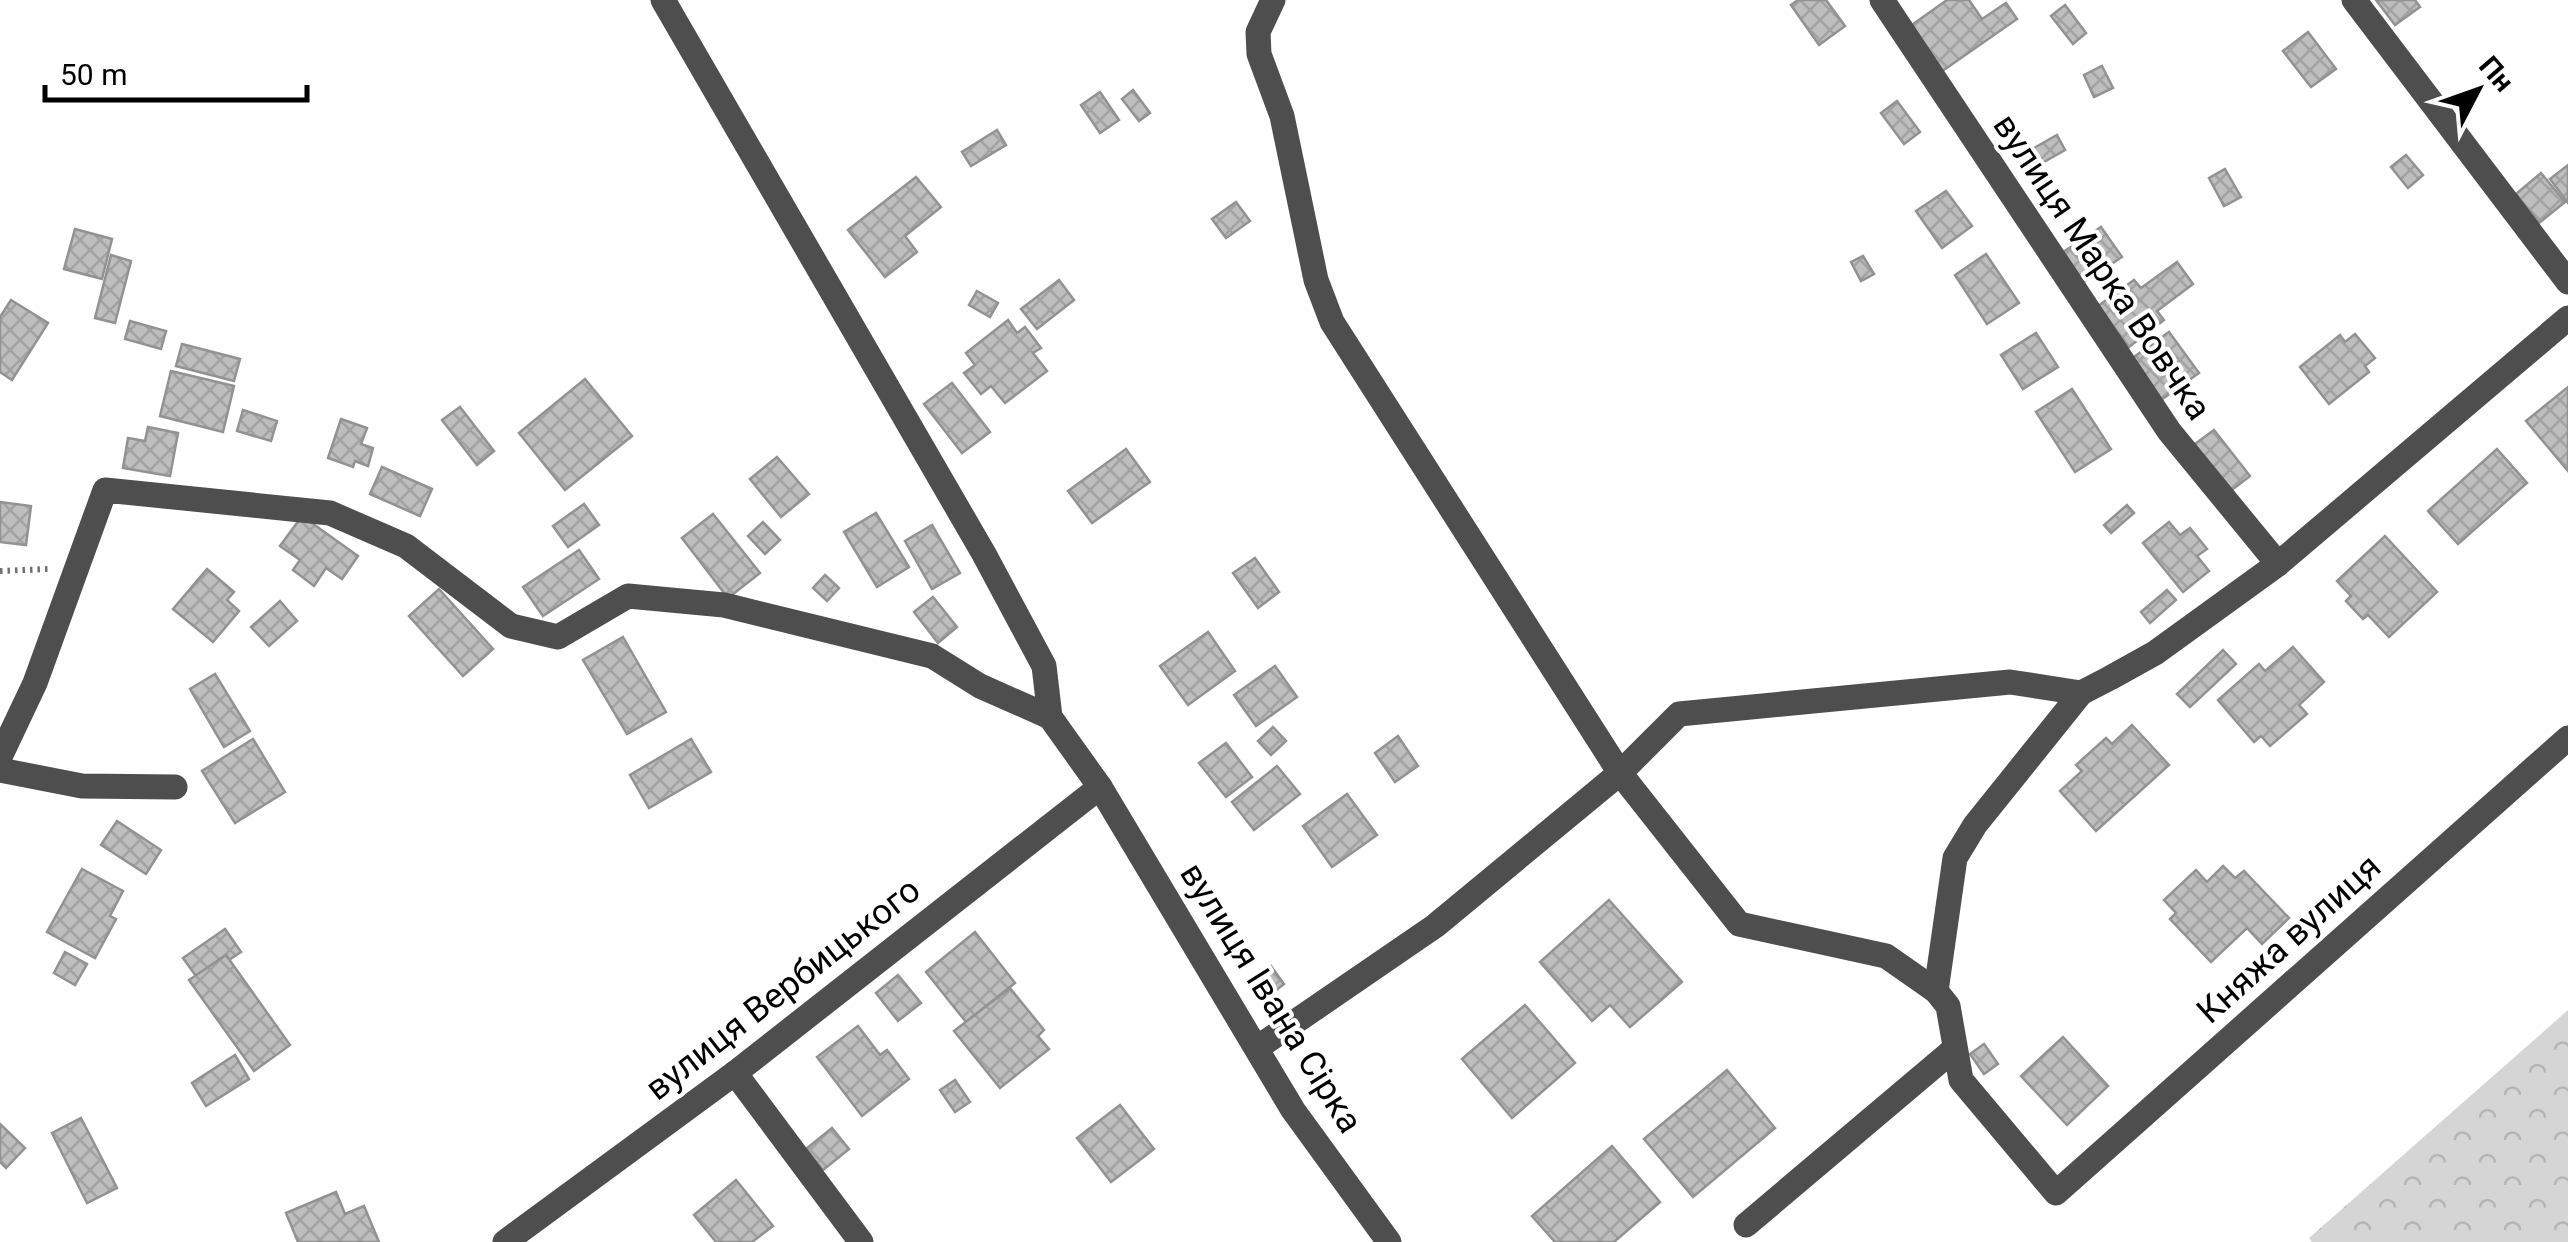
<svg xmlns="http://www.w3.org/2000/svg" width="2568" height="1242" viewBox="0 0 2568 1242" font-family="Roboto,sans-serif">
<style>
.forest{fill:url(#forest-crowns)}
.building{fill:url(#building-cross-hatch);stroke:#929292;stroke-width:2.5}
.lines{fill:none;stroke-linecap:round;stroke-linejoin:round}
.path{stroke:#707070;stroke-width:6;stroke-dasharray:2.5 5;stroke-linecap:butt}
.minor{stroke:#4e4e4e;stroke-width:25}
.labels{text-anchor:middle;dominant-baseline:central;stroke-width:8;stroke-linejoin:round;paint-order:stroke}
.street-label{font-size:35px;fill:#000;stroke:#fff}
</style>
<defs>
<pattern id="forest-crowns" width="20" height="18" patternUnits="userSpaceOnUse" patternTransform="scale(2.5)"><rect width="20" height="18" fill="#d5d5d5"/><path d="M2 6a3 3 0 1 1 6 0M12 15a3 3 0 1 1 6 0" fill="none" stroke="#b5b5b5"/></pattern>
<pattern id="building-cross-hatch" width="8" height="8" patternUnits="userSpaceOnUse" patternTransform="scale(2.5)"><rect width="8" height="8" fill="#bebebe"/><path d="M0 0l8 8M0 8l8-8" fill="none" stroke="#a2a2a2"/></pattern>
</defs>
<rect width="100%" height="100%" fill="#fff"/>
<polygon class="forest" points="2568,1010 2568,1242 2312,1242 2309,1238"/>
<g class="building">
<polygon points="1798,0 1826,0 1845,26 1819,45 1791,5"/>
<polygon points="1947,0 1969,0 1982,19 2006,3 2017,19 1938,74 1906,29"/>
<polygon points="2376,0 2415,0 2420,7 2395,25"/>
<polygon points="2065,5 2086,33 2073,44 2051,16"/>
<polygon points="2308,32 2336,69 2311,87 2283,51"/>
<polygon points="2102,66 2113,88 2094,97 2084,75"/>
<polygon points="1133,90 1150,113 1139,121 1122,99"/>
<polygon points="1100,92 1119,120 1100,133 1081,105"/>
<polygon points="1897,101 1920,132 1904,144 1881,113"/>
<polygon points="997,130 1006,145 971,166 962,152"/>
<polygon points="2057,135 2065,150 2035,167 2027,152"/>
<polygon points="2406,155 2423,175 2408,188 2391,167"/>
<polygon points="2568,165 2568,203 2550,179"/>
<polygon points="2225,169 2241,197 2224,206 2209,178"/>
<polygon points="2541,173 2565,202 2539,223 2516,194"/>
<polygon points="916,177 941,207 905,236 917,252 885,277 848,230"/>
<polygon points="1946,191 1972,226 1942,248 1916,211"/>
<polygon points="1236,202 1250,221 1226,238 1212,219"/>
<polygon points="2101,227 2122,257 2084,282 2063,252"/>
<polygon points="75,229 112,239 102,279 64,269"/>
<polygon points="1986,254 2019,303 1987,324 1955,275"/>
<polygon points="111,255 131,261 115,323 95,318"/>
<polygon points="1863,256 1874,274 1861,281 1851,262"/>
<polygon points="2177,262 2193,284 2157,311 2164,320 2129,347 2098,306 2134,280 2141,288"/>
<polygon points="1059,280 1074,300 1037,329 1021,309"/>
<polygon points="977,291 998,303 990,317 969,305"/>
<polygon points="11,300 48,323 12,380 0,372 0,317"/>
<polygon points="1008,320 1017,333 1025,327 1041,348 1033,353 1047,371 1005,403 991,386 981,394 964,373 975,365 966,353"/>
<polygon points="130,321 166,331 161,349 125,339"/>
<polygon points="2169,332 2199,373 2161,400 2131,359"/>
<polygon points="2036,333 2058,367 2023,389 2001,355"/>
<polygon points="2355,334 2375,358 2365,366 2369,372 2329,404 2300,367 2340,335 2345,342"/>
<polygon points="182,344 240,359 234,381 176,366"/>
<polygon points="171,371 234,386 223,432 160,416"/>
<polygon points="585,379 632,436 565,490 519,433"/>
<polygon points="952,383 990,432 962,453 924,404"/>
<polygon points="2568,387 2568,471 2526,421"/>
<polygon points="2072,389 2111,449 2075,472 2036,412"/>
<polygon points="460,407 494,451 477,465 442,420"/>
<polygon points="243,410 277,421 271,441 237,431"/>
<polygon points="341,419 367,428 361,444 373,448 368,466 355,461 353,467 328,458"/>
<polygon points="148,427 178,433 170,476 123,468 128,438 145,441"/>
<polygon points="2214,430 2250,476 2224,496 2188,449"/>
<polygon points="1126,449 1150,482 1092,523 1068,491"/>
<polygon points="2497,449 2527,483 2458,544 2428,511"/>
<polygon points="777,457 809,494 781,517 750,479"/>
<polygon points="382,467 432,489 420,516 370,494"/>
<polygon points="0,502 31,506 26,545 0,542"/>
<polygon points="584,504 599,525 568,547 553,526"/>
<polygon points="2127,505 2134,513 2111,533 2104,525"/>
<polygon points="876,513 909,567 877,587 844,532"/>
<polygon points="713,514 760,573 728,598 682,538"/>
<polygon points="302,516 358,556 342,579 326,568 314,586 293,570 300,560 280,546"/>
<polygon points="763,522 780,540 765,554 748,536"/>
<polygon points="2169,522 2180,535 2190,528 2207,549 2197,556 2209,571 2183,592 2143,543"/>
<polygon points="932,525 960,573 932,589 905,541"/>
<polygon points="2385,536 2437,592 2389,637 2368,615 2363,619 2346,601 2351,596 2337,581"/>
<polygon points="579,550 599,579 543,616 523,587"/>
<polygon points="1255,558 1279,592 1258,608 1233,573"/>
<polygon points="207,569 234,592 227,600 239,611 213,642 173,609"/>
<polygon points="825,575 839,588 827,601 813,588"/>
<polygon points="439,589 493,649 463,676 409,616"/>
<polygon points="2167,590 2176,600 2150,623 2141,612"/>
<polygon points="933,597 957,627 938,643 914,612"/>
<polygon points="280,601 297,621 269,646 251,627"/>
<polygon points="1208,632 1235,671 1188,705 1160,666"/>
<polygon points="623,637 666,712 627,734 583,660"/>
<polygon points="2293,647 2324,682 2299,705 2307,714 2270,746 2261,736 2254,742 2218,700 2259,664 2265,671"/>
<polygon points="2223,650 2236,664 2190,707 2177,694"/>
<polygon points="1275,666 1297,697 1256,726 1234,695"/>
<polygon points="215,674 250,731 224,747 190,689"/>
<polygon points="2132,725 2169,765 2096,831 2060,791 2082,771 2076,765 2106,738 2112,744"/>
<polygon points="1273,727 1286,741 1271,755 1258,741"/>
<polygon points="1398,736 1418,766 1395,782 1375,753"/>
<polygon points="253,739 285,792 235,823 202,771"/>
<polygon points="691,739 711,772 649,808 630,775"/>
<polygon points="1226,743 1252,777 1226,797 1199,763"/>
<polygon points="1277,766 1300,794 1254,830 1232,802"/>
<polygon points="1347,794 1377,835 1332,867 1303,826"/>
<polygon points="117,821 161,850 146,874 101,845"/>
<polygon points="2223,866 2235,878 2244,871 2289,918 2262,944 2247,928 2211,962 2170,919 2176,913 2164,900 2196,870 2207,882"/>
<polygon points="82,869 123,891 110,916 116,919 95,958 47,932"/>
<polygon points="1609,900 1682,982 1630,1027 1610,1005 1592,1021 1540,962"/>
<polygon points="225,929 241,952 229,960 226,955 196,976 183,958"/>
<polygon points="975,932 1015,983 966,1022 926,972"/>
<polygon points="65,952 87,964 75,985 54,973"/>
<polygon points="226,955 290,1045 254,1071 189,980"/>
<polygon points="1271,966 1284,984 1270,995 1257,978"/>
<polygon points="898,975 921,1003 898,1021 876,993"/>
<polygon points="1010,988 1044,1030 1038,1036 1049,1049 1000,1088 954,1031"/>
<polygon points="1525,1005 1575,1063 1512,1118 1462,1059"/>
<polygon points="858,1026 880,1055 887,1050 909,1079 862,1116 817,1057"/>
<polygon points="2063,1037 2108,1086 2067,1125 2021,1076"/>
<polygon points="1984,1044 1998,1064 1984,1074 1970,1054"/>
<polygon points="235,1055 249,1079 206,1106 192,1083"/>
<polygon points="1727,1070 1775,1128 1693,1197 1644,1139"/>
<polygon points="955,1080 970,1102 955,1112 940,1090"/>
<polygon points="1120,1105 1154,1149 1111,1182 1077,1138"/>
<polygon points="81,1118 117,1188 87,1203 52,1133"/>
<polygon points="0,1124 25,1148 6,1168 0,1162"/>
<polygon points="832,1128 849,1149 823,1170 806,1149"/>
<polygon points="1612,1146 1660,1202 1614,1242 1555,1242 1532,1216"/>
<polygon points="736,1180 773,1226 752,1242 716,1242 694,1215"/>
<polygon points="336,1192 345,1214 364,1206 379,1242 298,1242 286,1213"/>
</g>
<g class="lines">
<polyline class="path" points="0,571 48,569"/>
<g class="minor">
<polyline points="663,0 984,554 1044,666 1050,717"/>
<polyline points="1273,0 1258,32 1259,54 1282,116 1316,280 1332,322 1620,773 1739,924 1886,956 1936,991 1948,1006 1961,1080 2056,1193 2568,738"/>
<polyline points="1882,0 2169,431 2278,564"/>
<polyline points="2354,0 2568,282"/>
<polyline points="0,757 35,683 105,490 330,513 406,546 511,626 558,637 628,596 724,605 932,656 980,686 1050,717 1100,787 1293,1110 1389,1242"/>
<polyline points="0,770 82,786 175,787"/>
<polyline points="1936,991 1955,858 1975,825 2081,693"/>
<polyline points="1257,1048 1435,926 1620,773 1679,714 2010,682 2081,693 2110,678 2155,653 2278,564 2568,318"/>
<polyline points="735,1073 861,1242"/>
<polyline points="1746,1225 1952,1051"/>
<polyline points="505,1242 735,1073 1100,787"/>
</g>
</g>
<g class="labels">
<g class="street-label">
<text transform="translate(2102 267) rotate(56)">вулиця Марка Вовчка</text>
<text transform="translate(2289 939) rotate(-42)">Княжа вулиця</text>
<text transform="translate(783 989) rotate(-38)">вулиця Вербицького</text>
<text transform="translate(1271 998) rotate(58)">вулиця Івана Сірка</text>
</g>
</g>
<g transform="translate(2478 90) rotate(49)" stroke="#ffffff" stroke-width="8" paint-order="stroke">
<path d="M0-8L18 38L0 25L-18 38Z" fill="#000000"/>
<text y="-15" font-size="28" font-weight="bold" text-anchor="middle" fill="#000000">Пн</text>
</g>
<path d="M45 85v15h262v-15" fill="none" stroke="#000000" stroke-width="5"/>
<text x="60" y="85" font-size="30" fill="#000000" stroke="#ffffff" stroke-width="8" paint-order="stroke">50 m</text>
</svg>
